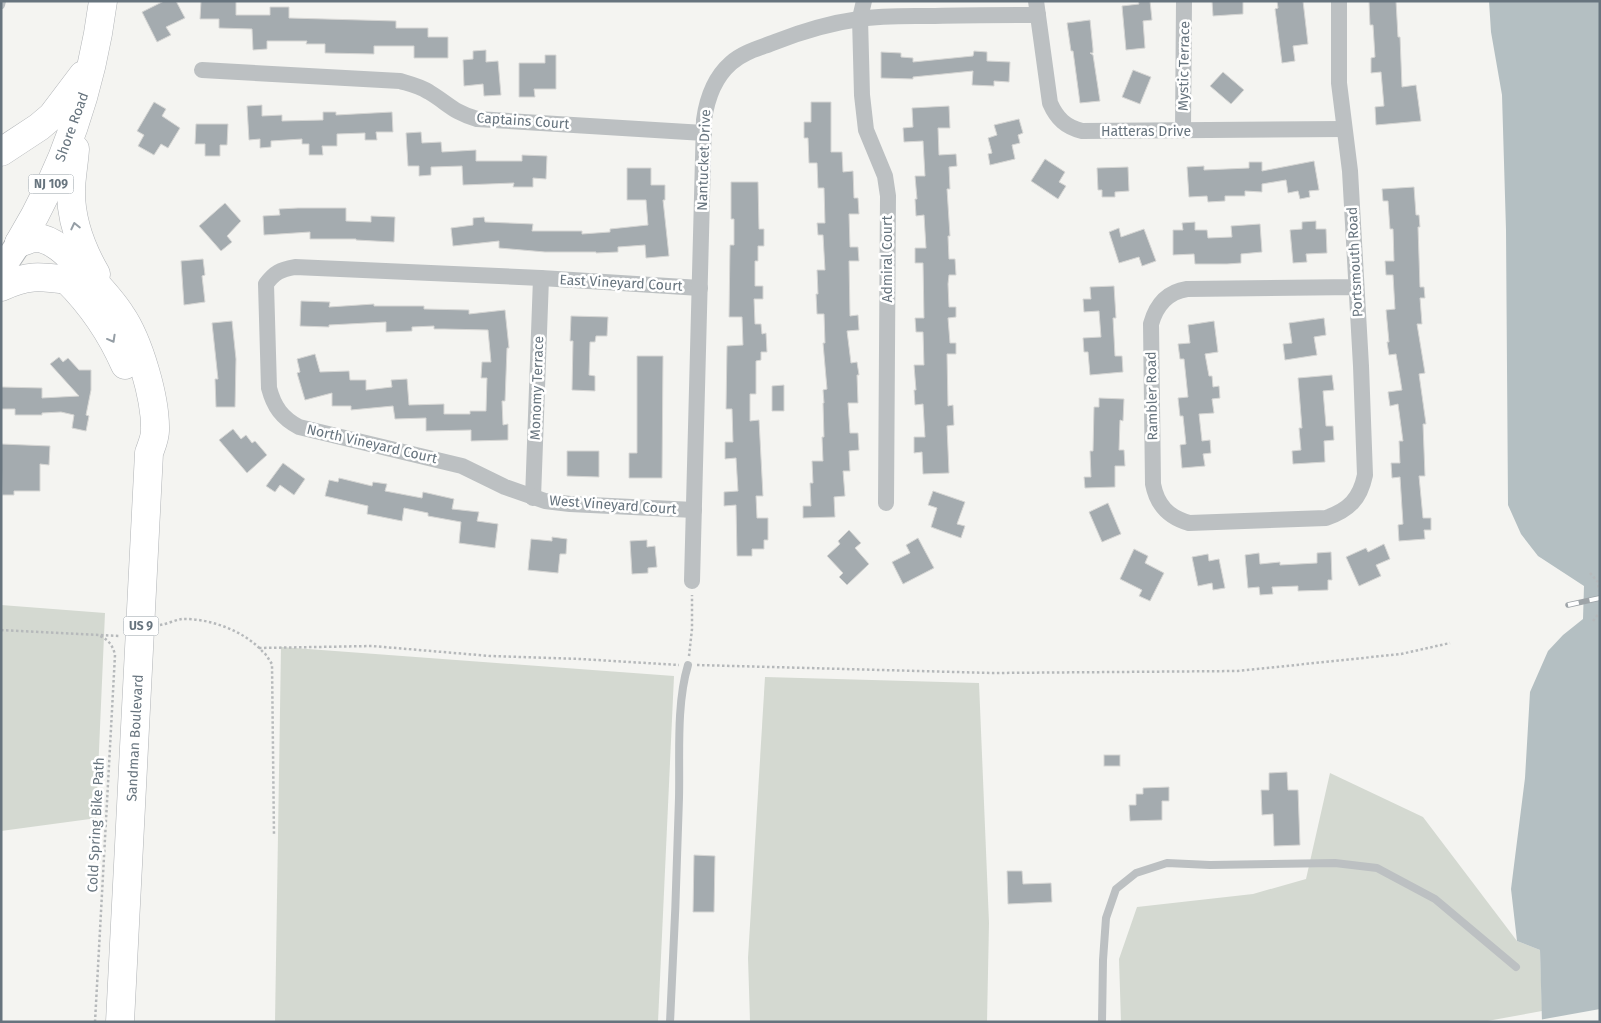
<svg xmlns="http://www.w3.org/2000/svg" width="1601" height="1023" viewBox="0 0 1601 1023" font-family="'Fira Sans',sans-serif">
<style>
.green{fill:#d4d9d1}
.water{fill:#b4bfc2}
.pier{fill:#f4f4f1}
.building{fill:#a4abaf;stroke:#d6d6d4}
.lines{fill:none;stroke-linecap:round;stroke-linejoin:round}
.primary-casing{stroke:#b0b4b7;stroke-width:27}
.highway-casing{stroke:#b0b3b6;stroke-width:29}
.path{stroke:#b6b9bb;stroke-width:2.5;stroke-dasharray:2.5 2.5;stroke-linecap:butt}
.lane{stroke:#bcc0c2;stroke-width:8}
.street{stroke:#bcc0c2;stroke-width:16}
.primary{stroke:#fff;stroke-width:25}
.highway{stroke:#fff;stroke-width:28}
.rail-casing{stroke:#9ea4a8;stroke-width:5.5}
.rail{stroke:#fff;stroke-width:4;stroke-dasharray:11;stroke-linecap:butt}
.oneway{stroke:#959ea5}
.labels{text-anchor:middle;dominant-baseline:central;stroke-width:5;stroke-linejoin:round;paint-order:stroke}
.shield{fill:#fff;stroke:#959ea5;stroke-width:1}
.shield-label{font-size:12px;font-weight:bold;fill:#67747e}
.street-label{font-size:14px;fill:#67747e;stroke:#fff}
</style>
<rect width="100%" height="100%" fill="#f4f4f1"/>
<g class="green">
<polygon points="1,605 105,613 96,819 90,819 1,831"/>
<polygon points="281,647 674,676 658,1022 275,1022"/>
<polygon points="765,677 979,683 989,923 987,1022 750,1022 748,958"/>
<polygon points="1330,773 1423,817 1517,941 1540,950 1542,1011 1482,1022 1121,1022 1119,959 1137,907 1253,894 1306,879"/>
</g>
<polygon class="water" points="1489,1 1600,1 1600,1022 1542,1022 1540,950 1517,941 1511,889 1525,778 1530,692 1548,651 1563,635 1583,619 1584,586 1538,556 1521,534 1508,505 1506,230 1502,95 1491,32"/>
<polygon class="pier" points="1600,1009 1600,1022 1540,1022 1539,1020"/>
<g class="building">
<polygon points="164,1 176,1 185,18 166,27 171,35 157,42 142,12"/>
<polygon points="201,1 236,1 236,15 270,15 270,7 289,7 289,18 396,21 396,28 428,28 428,37 448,37 448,58 414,58 414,46 374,46 374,54 325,53 325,44 306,44 307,41 267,41 267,49 253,50 252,29 219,28 219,19 200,19"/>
<polygon points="1138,1 1150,1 1152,20 1143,21 1145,48 1126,50 1122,6 1139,4"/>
<polygon points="1212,1 1243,1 1243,14 1213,16"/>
<polygon points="1277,1 1303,1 1308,44 1293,46 1295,61 1282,63 1275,9 1278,8"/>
<polygon points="1369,1 1396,1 1398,37 1400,37 1402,87 1416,85 1421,121 1376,125 1375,107 1384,106 1381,72 1371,73 1371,58 1375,57 1373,25 1370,25"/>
<polygon points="1090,20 1093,49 1093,53 1090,53 1093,55 1100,101 1080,103 1073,51 1071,51 1067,23"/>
<polygon points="486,50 486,62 498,61 501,95 484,96 483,84 464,86 463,60 473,59 473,51"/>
<polygon points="974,51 987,52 987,61 1010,62 1009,82 994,81 994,86 972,85 973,71 913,77 913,79 881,78 881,52 901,53 901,57 913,58 913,62 973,56"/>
<polygon points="545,55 556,55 556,89 534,89 535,97 519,97 519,63 545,63"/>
<polygon points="1133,70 1151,77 1140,104 1122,97"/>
<polygon points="1223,72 1244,90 1231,104 1210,86"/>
<polygon points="154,102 166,109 162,116 180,128 168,148 161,144 154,155 138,146 144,135 137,131"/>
<polygon points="811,102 831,102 831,152 842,152 843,172 853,171 854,198 858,198 859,214 849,214 850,247 858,247 859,261 849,261 850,316 858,315 859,330 847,331 851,363 857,362 859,375 857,375 858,403 848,403 850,433 858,433 859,450 849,451 850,471 843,471 845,496 834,497 835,517 803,518 803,506 811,506 810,483 813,483 812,461 823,461 822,437 824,437 823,403 824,403 823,390 827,389 823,343 825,343 824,314 817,314 816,294 818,294 817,270 825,270 823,235 818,235 817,223 825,223 824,188 818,188 817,163 809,163 808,138 804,138 804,122 811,122"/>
<polygon points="262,105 262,116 282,115 282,121 323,120 323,112 336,112 336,115 392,112 393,132 376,132 377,140 365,140 365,133 337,134 337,146 322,146 323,155 309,155 309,144 302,144 302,139 271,141 271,147 260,148 260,139 249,140 247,106"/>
<polygon points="949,106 950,128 938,128 939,155 956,154 957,166 949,167 950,189 947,189 950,236 948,236 949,259 955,259 956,275 949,275 948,284 949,307 956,307 956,317 948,318 950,343 956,343 956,354 947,354 948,406 953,405 954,425 947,426 949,473 923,474 922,452 914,453 914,437 925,437 923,404 915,405 914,390 916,390 914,365 924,365 923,332 916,332 915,318 924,318 923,263 915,263 915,248 926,248 924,215 916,216 915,199 917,199 915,176 925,176 923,141 904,142 903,128 913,127 912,108"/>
<polygon points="1019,119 1023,133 1018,135 1020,143 1012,145 1015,159 990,165 988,154 992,153 988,138 997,135 994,125"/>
<polygon points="196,124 228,124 227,145 220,145 220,156 205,156 205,144 195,144"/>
<polygon points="421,132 422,143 441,142 442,152 476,150 476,161 522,161 522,155 547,156 546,179 533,178 533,187 513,187 514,183 463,185 462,166 431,167 431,175 419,176 419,166 408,166 406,133"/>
<polygon points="1045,159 1065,172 1059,182 1066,186 1058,199 1031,181"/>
<polygon points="1314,161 1319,190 1309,191 1310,197 1300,199 1298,191 1288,193 1286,180 1262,184 1262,192 1245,191 1245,196 1225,196 1225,201 1208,202 1207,196 1189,197 1187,167 1204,166 1204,170 1249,168 1249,162 1262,162 1262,171"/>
<polygon points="1128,167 1129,191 1115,192 1115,197 1102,197 1102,190 1098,190 1097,168"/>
<polygon points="627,168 651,168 651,185 665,185 665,200 663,200 669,256 646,258 645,245 618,247 618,252 596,253 596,252 545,252 499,248 499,241 453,246 451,228 473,225 473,218 484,217 485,222 533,224 532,231 582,231 582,234 610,232 610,229 648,225 646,200 627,200"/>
<polygon points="731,182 758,182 759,229 764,229 764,246 758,246 758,261 755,261 755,286 763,286 763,299 754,299 755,324 761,324 762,334 766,333 767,352 761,352 761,360 756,361 756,394 750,394 750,421 759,420 763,496 756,496 757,518 768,518 768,540 764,540 764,549 752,549 752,556 737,556 736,505 724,506 724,492 738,491 736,458 725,459 725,442 733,442 732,409 726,409 727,346 743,345 742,317 729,317 730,245 734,245 734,219 731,219"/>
<polygon points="1414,187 1416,215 1419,215 1420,227 1418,227 1420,287 1424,287 1425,298 1420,298 1422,324 1417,324 1425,373 1419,374 1426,424 1423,424 1425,476 1419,476 1423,518 1431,518 1431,530 1424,530 1425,539 1399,541 1398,525 1403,524 1400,477 1392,478 1391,463 1400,463 1399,441 1403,441 1398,404 1390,406 1388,392 1402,390 1396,354 1389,355 1387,342 1389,342 1386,310 1395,309 1393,275 1386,275 1385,261 1394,261 1393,229 1390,229 1388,201 1383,201 1382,189"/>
<polygon points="225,203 241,221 227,236 232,242 221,251 199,226"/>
<polygon points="298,208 346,208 346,221 371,222 371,216 395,217 394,242 356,240 356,239 310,239 310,232 264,235 263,216 280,215 279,209"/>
<polygon points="1316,221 1316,229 1326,229 1327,253 1306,254 1307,262 1293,263 1290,230 1302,229 1302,222"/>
<polygon points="1195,222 1195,230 1207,230 1208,238 1232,237 1231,226 1260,224 1262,252 1241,254 1241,263 1227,264 1195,264 1194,254 1173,255 1173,230 1183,230 1182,223"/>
<polygon points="1119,228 1121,237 1144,229 1156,261 1142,266 1139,257 1119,263 1109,232"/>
<polygon points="203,259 205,275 202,276 205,302 184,305 181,261"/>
<polygon points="1114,286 1116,318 1113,318 1115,356 1122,356 1123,372 1090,375 1088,352 1084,352 1083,338 1101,337 1099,311 1084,312 1083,299 1091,299 1090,287"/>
<polygon points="301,301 330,302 329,307 374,304 374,306 424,306 424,309 469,310 469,314 505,310 509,348 507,348 505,401 502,401 503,425 508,424 508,440 471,441 471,430 426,431 426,418 395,419 393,406 351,410 351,406 332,406 332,393 305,400 297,373 300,372 297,359 315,354 320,372 349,371 350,380 366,380 366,390 392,387 391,380 407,379 409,405 444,404 444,414 470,414 470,411 486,411 487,378 481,378 482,362 491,362 488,330 445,329 434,329 434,326 412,327 412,331 386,332 386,322 329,325 329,327 300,326"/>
<polygon points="571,316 608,317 607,336 596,336 595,342 590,342 589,375 595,376 595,391 572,390 573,341 570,341"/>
<polygon points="1324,318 1326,335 1314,337 1317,355 1285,360 1283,344 1292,343 1289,323"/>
<polygon points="232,321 236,359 235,407 216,407 215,379 218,379 212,323"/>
<polygon points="1214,321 1218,352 1205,354 1209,376 1212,376 1213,387 1219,386 1220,398 1212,399 1214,413 1199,414 1202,441 1210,440 1211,453 1203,454 1205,466 1182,468 1180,445 1186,444 1183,416 1180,416 1178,398 1188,397 1184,359 1180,359 1178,344 1190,343 1188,325"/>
<polygon points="637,356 663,356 662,478 629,478 629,453 637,453"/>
<polygon points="59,357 63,362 68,358 79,370 91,370 91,390 86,415 89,416 86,431 72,428 74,415 61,412 42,413 42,415 15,415 15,409 1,409 1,387 42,388 42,398 79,396 50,364"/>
<polygon points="1332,375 1334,390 1323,391 1326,426 1333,426 1334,440 1324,441 1325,462 1293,464 1292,451 1301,450 1299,428 1302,428 1298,378"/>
<polygon points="784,385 784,411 772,411 772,386"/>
<polygon points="1099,398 1124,399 1123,421 1120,420 1119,450 1124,450 1125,466 1115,466 1115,487 1085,488 1084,477 1091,477 1090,451 1093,451 1094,407 1099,407"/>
<polygon points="233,429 241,439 246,435 252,443 255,441 267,455 247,473 219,440"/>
<polygon points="1,444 50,446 49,465 40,464 40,491 14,491 14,495 2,495"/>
<polygon points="567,451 599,451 599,477 567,476"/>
<polygon points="283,463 305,479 294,495 280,485 275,492 266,486"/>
<polygon points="339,478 372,486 373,482 387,484 385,491 422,498 423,492 454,499 452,509 479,512 477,521 498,524 495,548 459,543 461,522 428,516 428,513 404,508 402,521 367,514 368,506 325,496 329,480 338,482"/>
<polygon points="933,491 965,502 957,524 965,526 961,538 931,527 937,508 928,505"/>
<polygon points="1108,503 1121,534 1102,542 1089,512"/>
<polygon points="849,530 861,543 855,548 869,564 847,585 839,577 843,573 827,556 840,544 838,541"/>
<polygon points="552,537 567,539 566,554 560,554 558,573 528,570 531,539 552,541"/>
<polygon points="918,538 934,568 903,584 892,562 910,553 906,545"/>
<polygon points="647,540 647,547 655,546 657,567 648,568 648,573 632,574 630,541"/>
<polygon points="1384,544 1390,559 1376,565 1381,576 1359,586 1346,557 1366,548 1368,552"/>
<polygon points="1134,549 1148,556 1145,563 1164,573 1150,601 1139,596 1142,590 1120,579"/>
<polygon points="1331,552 1332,580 1328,580 1328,590 1298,591 1298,586 1272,587 1273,594 1260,595 1259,587 1248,588 1245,555 1259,553 1260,564 1280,562 1280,565 1317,563 1317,553"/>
<polygon points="1208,554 1209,561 1219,559 1225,588 1213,590 1212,583 1198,586 1192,557"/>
<rect x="1104" y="755" width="16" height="11"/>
<polygon points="1287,772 1288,790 1298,790 1300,845 1274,846 1273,814 1262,815 1261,790 1269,790 1269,773"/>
<polygon points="1169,787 1169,801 1162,801 1162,820 1130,821 1129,805 1136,805 1136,794 1143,794 1143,788"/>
<polygon points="694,855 715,856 714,912 693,912"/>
<polygon points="1007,871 1022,871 1023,884 1051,883 1052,902 1008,904"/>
</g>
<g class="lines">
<g class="primary-casing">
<polyline id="primary" points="1,270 19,243"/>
</g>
<g class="highway-casing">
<g id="highway">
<path d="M75 149C74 164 71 178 71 192 71 222 81 248 96 274"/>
<polyline points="1,152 39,127 52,116 83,75"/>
<path d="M19 243C25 241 31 238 37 238 55 239 72 259 84 271 97 285 111 299 121 315 139 341 156 399 155 431 155 438 151 447 149 453L120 1022"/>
<path d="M19 243C64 169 92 87 103 1"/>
<path d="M67 280C92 305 111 333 125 365"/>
<path d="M1 287C27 275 39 276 67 280"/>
</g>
</g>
<g class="path">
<polyline points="1590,573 1598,582 1600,600"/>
<polyline points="1593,621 1600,612"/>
<path d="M160 625C167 624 175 620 182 619 209 618 245 631 263 652 267 655 269 660 272 664L274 836"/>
<polyline points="1,630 119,636"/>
<polyline points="259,648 372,646 490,656 580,659 679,665"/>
<polyline points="689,656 692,629 692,595"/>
<polyline points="697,665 992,673 1238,671 1401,654 1450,643"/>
<path d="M95 1022 115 655C113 646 109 640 100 636"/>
</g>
<g class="lane">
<polyline points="1,5 2,1"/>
<path d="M670 1022C674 947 677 872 679 798 680 756 676 705 688 665"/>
<polyline points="1102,1022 1103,960 1106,918 1116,889 1136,873 1167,863 1210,865 1335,863 1377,868 1435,899 1516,967"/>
</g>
<g class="street">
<polyline points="864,1 860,18 862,95 866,130 885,176 888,196 886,503"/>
<path d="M1036 1 1050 103C1057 119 1066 127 1082 131L1344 129"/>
<path d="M1339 1V83L1350 171 1361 366 1365 475C1360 499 1349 510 1326 518L1189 523C1168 517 1157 505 1153 484L1151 324C1156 306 1167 292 1187 289L1356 287"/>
<path d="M202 70 400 81C410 84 420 86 429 92 449 104 453 112 477 119L704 133"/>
<polyline points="1183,130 1184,1"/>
<polyline points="533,498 541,278"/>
<path d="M694 510 570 504 545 501 505 487 462 466 299 427C282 418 274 407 269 388L266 284C275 272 280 270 295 267L541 278 700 288"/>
<path d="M692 581 704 120C707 98 714 78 731 63 743 52 760 48 775 42 803 31 830 23 859 19 884 15 910 16 935 16 969 15 1004 15 1038 15"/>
</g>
<use href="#primary" class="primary"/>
<use href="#highway" class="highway"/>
<g class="rail-casing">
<polyline id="rail" points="1568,605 1600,598"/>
</g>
<use href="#rail" class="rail"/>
</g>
<defs><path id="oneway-chevron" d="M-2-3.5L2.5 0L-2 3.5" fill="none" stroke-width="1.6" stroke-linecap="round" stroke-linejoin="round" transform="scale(1.25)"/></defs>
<g class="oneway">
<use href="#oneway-chevron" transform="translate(75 226) rotate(-103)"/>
<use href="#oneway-chevron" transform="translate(112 339) rotate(61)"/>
</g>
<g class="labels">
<g class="shield">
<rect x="28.5" y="174.5" width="45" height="19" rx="4"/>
<rect x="123.5" y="616.5" width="35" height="19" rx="4"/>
</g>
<g class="shield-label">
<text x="51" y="184">NJ 109</text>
<text x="141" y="626">US 9</text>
</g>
<g class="street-label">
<text transform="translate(1184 66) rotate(-89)">Mystic Terrace</text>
<text transform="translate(523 121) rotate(4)">Captains Court</text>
<text transform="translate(72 127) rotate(-70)">Shore Road</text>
<text x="1146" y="131">Hatteras Drive</text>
<text transform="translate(704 160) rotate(-88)">Nantucket Drive</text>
<text transform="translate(887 259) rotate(-90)">Admiral Court</text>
<text transform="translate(1355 262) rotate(-93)">Portsmouth Road</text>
<text transform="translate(621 283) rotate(3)">East Vineyard Court</text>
<text transform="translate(537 388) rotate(-88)">Monomy Terrace</text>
<text transform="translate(1152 396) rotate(-91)">Rambler Road</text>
<text transform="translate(372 444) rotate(13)">North Vineyard Court</text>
<text transform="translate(613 505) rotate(4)">West Vineyard Court</text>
<text transform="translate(135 738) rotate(-87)">Sandman Boulevard</text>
<text transform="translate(96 825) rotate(-87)">Cold Spring Bike Path</text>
</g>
</g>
<rect width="1601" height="1023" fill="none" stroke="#67747e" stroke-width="5"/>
</svg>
